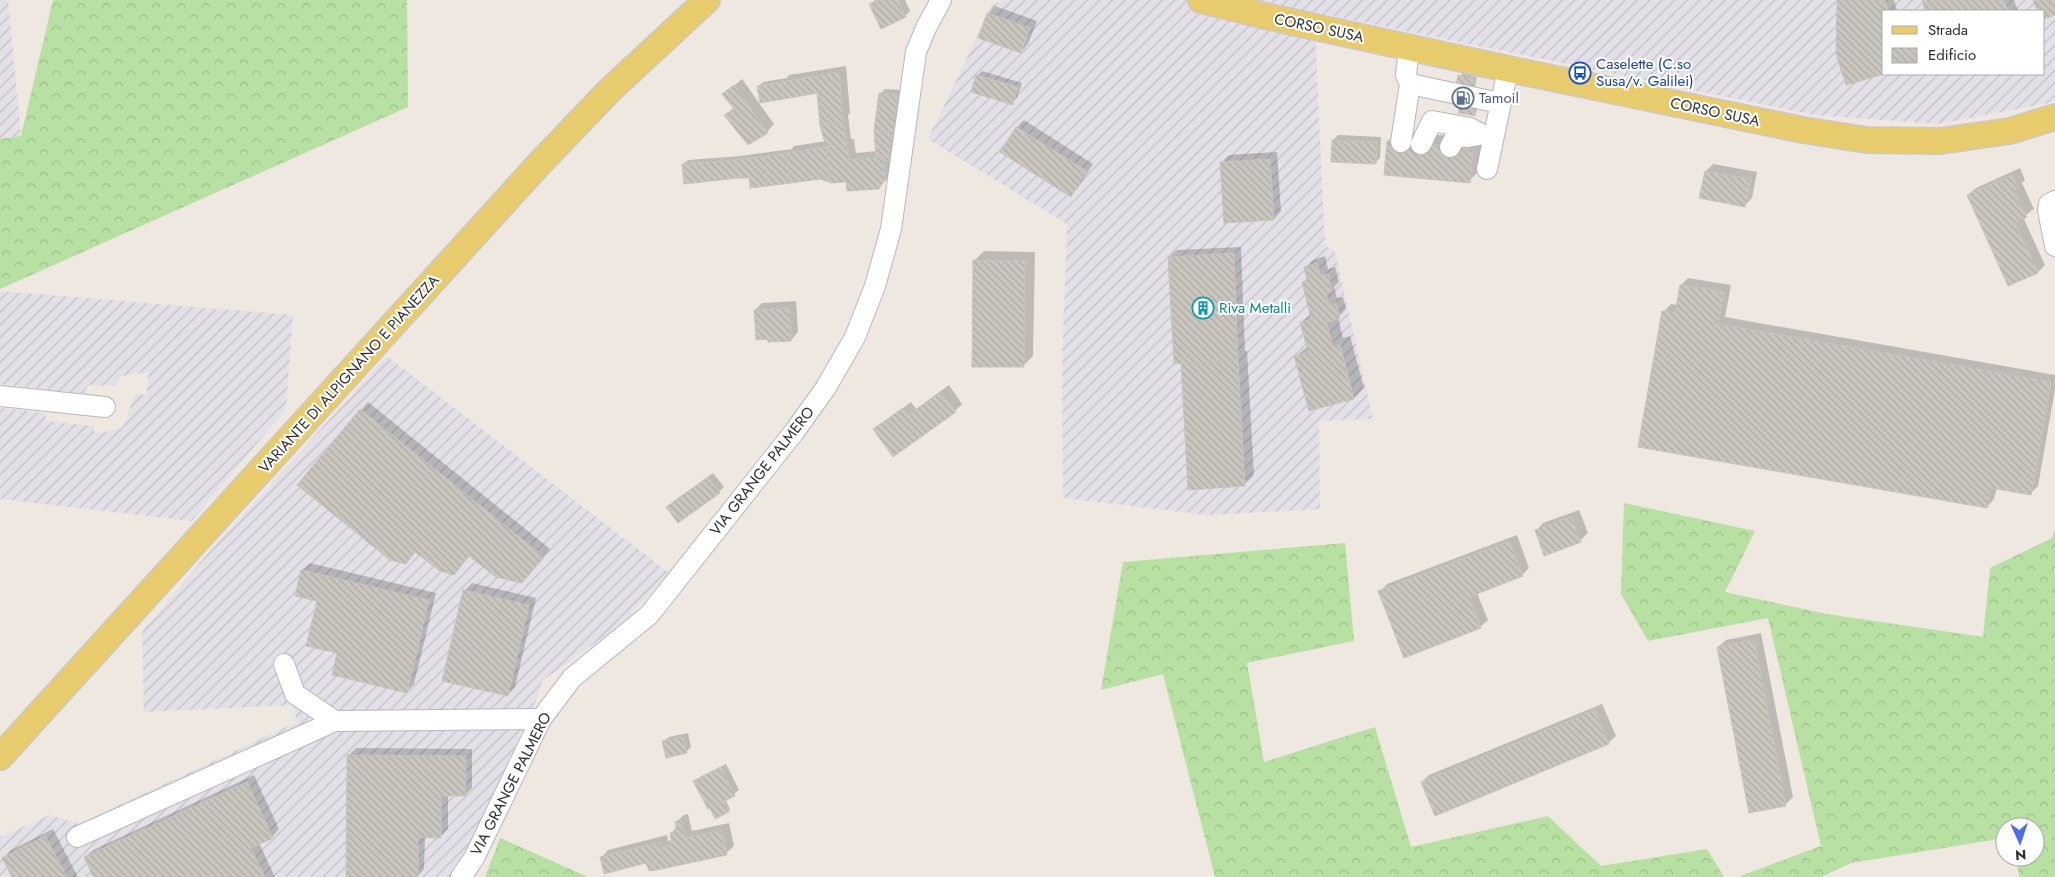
<svg xmlns="http://www.w3.org/2000/svg" width="2055" height="877" viewBox="0 0 2055 877" font-family="Jost,sans-serif">
<style>
.industrial{fill:url(#industrial-furrows);fill-rule:evenodd}
.forest{fill:url(#forest-crowns)}
.shadow{fill:#0003}
.building{fill:url(#building-back-hatch);stroke:#c9c4bb}
.lines{fill:none;stroke-linecap:round;stroke-linejoin:round}
.minor-casing{stroke:#b5b7c0;stroke-width:22}
.major-casing{stroke:#c9c9c9;stroke-width:28}
.minor{stroke:#fff;stroke-width:20}
.major{stroke:#e8cb6c;stroke-width:25}
.labels{text-anchor:middle;dominant-baseline:central;stroke-width:4;stroke-linejoin:round;paint-order:stroke}
.street-label{font-size:15px;fill:#2e2e2e;stroke:#fff}
.transit-label{font-size:15px;fill:#164399;stroke:#fff;text-anchor:start}
.service-label{font-size:15px;fill:#4e5e75;stroke:#fff;text-anchor:start}
.culture-label{font-size:15px;fill:#0d838f;stroke:#fff;text-anchor:start}
</style>
<defs>
<pattern id="industrial-furrows" width="10" height="10" patternUnits="userSpaceOnUse" patternTransform="scale(1.25)"><rect width="10" height="10" fill="#e3e1e7"/><path d="M-1 1l2-2M0 10L10 0M9 11l2-2" fill="none" stroke="#c3c1c6"/></pattern>
<pattern id="forest-crowns" width="20" height="18" patternUnits="userSpaceOnUse" patternTransform="scale(1.25)"><rect width="20" height="18" fill="#b7e0a2"/><path d="M2 6a3 3 0 1 1 6 0M12 15a3 3 0 1 1 6 0" fill="none" stroke="#9ec08c"/></pattern>
<pattern id="building-back-hatch" width="6" height="6" patternUnits="userSpaceOnUse" patternTransform="scale(1.25)"><rect width="6" height="6" fill="#cac6bf"/><path d="M-1 5l2 2M0 0l6 6M5-1l2 2" fill="none" stroke="#aeaaa4"/></pattern>
</defs>
<rect width="100%" height="100%" fill="#eee8e1"/>
<g class="industrial">
<polygon points="0,0 8,0 21,136 0,139"/>
<path d="M1005 0H2055V100L2048 103 1939 124 1814 115 1314 12 1325 245 1335 252 1373 419 1319 421 1320 509 1208 515 1063 498 1062 365 1067 224 928 139 992 5ZM1884 11H2044V74H1884Z"/>
<polygon points="0,291 293,315 286,409 192,521 0,499 0,408 45,413 46,421 94,426 94,432 102,433 123,427 135,394 147,395 148,372 121,376 114,386 88,385 84,394 0,384"/>
<polygon points="387,356 669,573 622,624 542,681 538,697 530,712 469,854 451,877 0,877 0,837 50,815 79,824 297,722 293,705 144,712 142,632 202,560"/>
</g>
<g class="forest">
<polygon points="53,0 407,0 408,107 0,289 0,139 21,136"/>
<polygon points="1624,503 1755,531 1725,592 1827,614 1983,637 1990,568 2052,538 2055,529 2055,877 2019,877 2016,857 2035,857 2035,827 2005,827 2005,838 1851,863 1821,877 1738,877 1821,846 1768,618 1648,641 1621,594"/>
<polygon points="1345,543 1354,641 1247,663 1264,762 1375,727 1411,847 1548,816 1601,866 1707,849 1724,877 1215,877 1163,674 1101,690 1123,562"/>
<polygon points="500,838 588,877 485,877"/>
</g>
<g class="shadow">
<polygon points="875,0 905,0 910,11 905,16 871,4"/>
<polygon points="1838,0 1894,0 1897,11 1884,11"/>
<polygon points="1923,0 2014,0 2018,11 1927,11"/>
<polygon points="995,6 1037,21 1028,44 1021,52 988,14"/>
<polygon points="846,66 850,113 848,115 851,139 854,139 856,153 877,151 881,93 885,89 902,90 893,154 891,156 892,169 886,180 879,188 847,180 821,178 750,177 683,164 688,160 740,156 792,149 794,146 826,141 818,92 759,86 763,82 787,78 789,75"/>
<polygon points="982,71 1022,83 1017,98 1012,103 977,76"/>
<polygon points="1462,73 1477,77 1474,92 1456,90"/>
<polygon points="742,79 774,124 767,132 748,143 726,115 734,107 724,94"/>
<polygon points="1024,120 1093,164 1078,188 1071,195 1001,152 1017,127"/>
<polygon points="1398,131 1482,139 1479,171 1469,181 1388,141"/>
<polygon points="1338,135 1381,137 1380,158 1375,163 1333,140"/>
<polygon points="1277,152 1281,211 1274,219 1221,163 1229,155"/>
<polygon points="1713,164 1757,172 1752,198 1745,205 1706,171"/>
<polygon points="2020,168 2025,180 2022,183 2034,209 2023,217 2045,265 2038,272 2009,285 1968,195 1976,188"/>
<polygon points="1241,247 1245,351 1247,351 1254,475 1244,485 1182,364 1169,257 1177,250"/>
<polygon points="984,251 1035,252 1033,356 1023,366 974,261"/>
<polygon points="1325,256 1328,269 1335,267 1339,282 1334,287 1337,298 1343,297 1346,309 1338,317 1343,338 1350,336 1364,388 1354,398 1296,356 1308,346 1302,322 1311,314 1304,282 1308,278 1306,267 1313,260"/>
<polygon points="1688,278 1731,285 1725,317 2055,375 2055,389 2038,486 2031,493 1997,487 1994,499 1987,507 1664,311 1671,304 1677,305 1681,285"/>
<polygon points="796,301 798,332 791,340 755,310 762,303"/>
<polygon points="949,385 962,404 955,411 874,430 911,402 916,409"/>
<polygon points="368,402 550,549 522,582 470,555 454,573 416,551 405,562 299,485"/>
<polygon points="713,473 724,487 719,492 668,507"/>
<polygon points="1579,510 1588,533 1580,541 1536,531 1543,523"/>
<polygon points="1517,535 1529,568 1522,575 1477,593 1488,620 1480,627 1380,592 1387,584"/>
<polygon points="310,563 436,593 414,684 406,692 318,600 296,595 302,570"/>
<polygon points="472,583 536,598 515,687 508,695 464,591"/>
<polygon points="1761,633 1793,797 1785,805 1718,647 1726,640"/>
<polygon points="1602,704 1616,736 1608,743 1422,782 1429,775"/>
<polygon points="688,733 691,747 686,752 664,741 669,737"/>
<polygon points="356,748 472,749 472,788 465,795 448,795 448,829 441,836 425,836 424,869 417,877 348,877 348,756"/>
<polygon points="726,764 739,790 734,794 695,781 700,777"/>
<polygon points="254,775 279,829 272,837 259,843 275,877 94,877 85,857 93,850"/>
<polygon points="726,801 730,809 728,811 711,809"/>
<polygon points="688,814 692,831 729,823 734,846 726,853 647,862 601,858 608,850 667,835 668,841 673,840 671,833 677,827 676,822 684,815"/>
<polygon points="53,829 78,877 14,877 4,858 11,850"/>
</g>
<g class="building">
<polygon points="878,0 898,0 906,17 881,29 869,4"/>
<polygon points="1837,0 1885,0 1888,11 1884,11 1884,74 1846,85 1836,54"/>
<polygon points="1922,0 2004,0 2008,11 1925,11"/>
<polygon points="2033,0 2055,0 2055,15 2044,19 2044,11 2037,11"/>
<polygon points="987,13 1030,28 1021,53 978,38"/>
<polygon points="839,72 843,121 820,125 817,93 784,99 781,82"/>
<polygon points="976,75 1018,87 1013,105 971,92"/>
<polygon points="1458,75 1476,79 1472,96 1455,91"/>
<polygon points="781,82 784,99 760,103 757,86"/>
<polygon points="734,85 768,133 748,145 724,115 734,109 722,94"/>
<polygon points="879,93 898,94 893,132 874,130"/>
<polygon points="1460,105 1477,108 1475,116 1458,113"/>
<polygon points="843,121 847,146 826,147 820,125"/>
<polygon points="1016,127 1087,171 1071,197 1000,152"/>
<polygon points="874,130 893,132 889,160 884,161 883,156 876,157"/>
<polygon points="1332,140 1377,142 1376,164 1331,162"/>
<polygon points="1387,141 1473,149 1470,183 1384,175"/>
<polygon points="847,146 849,160 883,156 885,177 879,189 847,191 846,182 831,183 826,147"/>
<polygon points="826,147 831,183 821,179 790,183 786,153"/>
<polygon points="786,153 790,183 767,186 765,156"/>
<polygon points="765,156 767,186 750,188 749,178 739,178 734,160"/>
<polygon points="1270,159 1274,220 1224,223 1220,162"/>
<polygon points="734,160 739,178 684,184 682,164"/>
<polygon points="1705,171 1751,179 1745,207 1699,198"/>
<polygon points="2012,175 2018,188 2014,190 2027,217 2015,223 2038,273 2008,286 1967,195"/>
<polygon points="1234,253 1238,360 1174,364 1168,257"/>
<polygon points="973,260 1025,261 1024,367 972,367"/>
<polygon points="1317,263 1321,276 1328,274 1332,291 1326,293 1329,305 1336,303 1340,318 1327,322 1325,316 1311,319 1302,282 1307,280 1304,267"/>
<polygon points="1680,285 1724,292 1718,324 2051,382 2031,495 1991,488 1987,508 1638,447 1662,311 1675,313"/>
<polygon points="789,308 791,341 768,342 767,339 756,340 754,310"/>
<polygon points="1325,316 1333,347 1340,345 1354,399 1309,411 1294,356 1308,352 1300,322"/>
<polygon points="1238,360 1245,486 1188,490 1181,363"/>
<polygon points="941,392 956,412 893,457 873,429 903,408 908,415"/>
<polygon points="360,409 544,557 522,583 496,577 469,556 454,575 440,571 415,552 406,564 390,560 297,485"/>
<polygon points="708,477 720,493 678,523 666,507"/>
<polygon points="1571,516 1581,542 1544,556 1535,530"/>
<polygon points="1509,541 1523,576 1469,597 1481,628 1404,658 1378,591"/>
<polygon points="301,570 429,600 407,693 332,675 337,653 306,646 317,601 295,596"/>
<polygon points="463,590 529,605 508,696 442,681"/>
<polygon points="1754,640 1786,806 1749,813 1717,647"/>
<polygon points="1595,710 1609,744 1435,816 1421,782"/>
<polygon points="683,737 687,753 666,758 662,741"/>
<polygon points="347,755 466,756 465,796 441,796 441,838 418,837 418,877 346,877"/>
<polygon points="721,767 735,796 708,809 693,781"/>
<polygon points="247,782 273,838 251,848 265,877 93,877 84,857"/>
<polygon points="723,801 729,812 715,819 710,808"/>
<polygon points="681,820 685,838 722,830 727,855 656,870 653,861 664,858 661,848 672,845 670,833 677,831 675,822"/>
<polygon points="45,836 67,877 12,877 2,858"/>
<polygon points="660,842 664,858 653,861 656,870 649,871 646,863 604,874 600,857"/>
</g>
<g class="lines">
<g class="minor-casing">
<g id="minor">
<polyline points="1409,48 1406,75 1410,84 1500,103"/>
<polyline points="1401,142 1410,84"/>
<polyline points="1421,144 1432,121 1470,128 1481,134"/>
<polyline points="1450,147 1456,136 1468,137 1479,135"/>
<polyline points="1487,169 1508,69"/>
<polyline points="2055,201 2049,204 2048,210 2055,246"/>
<polyline points="0,396 105,407"/>
<polyline points="284,664 295,694 335,721"/>
<polyline points="77,837 335,721 541,719"/>
<polyline points="461,877 474,858 541,719 572,678 649,615 794,432 825,389 855,337 875,286 891,229 916,52 926,28 941,0"/>
</g>
</g>
<g class="major-casing">
<g id="major">
<polyline points="1201,0 1265,16 1508,69 1803,130 1867,140 1940,141 2010,131 2055,117"/>
<polyline points="0,757 540,163 610,90 707,0"/>
</g>
</g>
<use href="#minor" class="minor"/>
<use href="#major" class="major"/>
</g>
<defs>
<g id="bus-ring" transform="scale(1.125)"><circle r="9.5" fill="#fff" stroke="#1a4fb4" stroke-width="1.5"/><path d="M-5-6H5V4H4V6H2V4H-2V6H-4V4H-5ZM-3.5-4V0h7V-4ZM-3.5 1.2v1.5H-2V1.2ZM2 1.2v1.5H3.5V1.2Z" fill="#1a4fb4"/></g>
<g id="fuel-ring" transform="scale(1.125)"><circle r="9.5" fill="#fff" stroke="#5c6f8a" stroke-width="1.5"/><path d="M-5.5-6h7V0h2V4h1.3V-2.5L3-4.5l.8-.8L6-3V5H2.5V1h-1V6h-7ZM-4.2-4.7v3.2H.2V-4.7Z" fill="#5c6f8a"/></g>
<g id="building-ring" transform="scale(1.125)"><circle r="9.5" fill="#fff" stroke="#0f9aa8" stroke-width="1.5"/><path d="M-4-6H4V6H1V3H-1V6H-4ZM-2.5-4.3h1.7v1.8h-1.7ZM.8-4.3h1.7v1.8H.8ZM-2.5-1h1.7V.8h-1.7ZM.8-1h1.7V.8H.8Z" fill="#0f9aa8"/></g>
</defs>
<g fill-rule="evenodd">
<use href="#bus-ring" x="1580" y="73"/>
<use href="#fuel-ring" x="1463" y="98"/>
<use href="#building-ring" x="1203" y="308"/>
</g>
<g class="labels">
<g class="street-label">
<text transform="translate(1319 28) rotate(12)">CORSO SUSA</text>
<text transform="translate(1715 112) rotate(12)">CORSO SUSA</text>
<text transform="translate(349 374) rotate(-48)">VARIANTE DI ALPIGNANO E PIANEZZA</text>
<text transform="translate(762 471) rotate(-52)">VIA GRANGE PALMERO</text>
<text transform="translate(511 784) rotate(-63)">VIA GRANGE PALMERO</text>
</g>
<g class="transit-label">
<text x="1596" y="64">Caselette (C.so<tspan x="1596" dy="17">Susa/v. Galilei)</tspan></text>
</g>
<g class="service-label">
<text x="1479" y="98">Tamoil</text>
</g>
<g class="culture-label">
<text x="1219" y="308">Riva Metalli</text>
</g>
</g>
<rect x="1882" y="10" width="162" height="65" fill="#ffffff" stroke="#ababab"/>
<rect x="1892" y="26" width="25" height="8" fill="#e8cb6c" stroke="#ababab"/>
<text x="1928" y="35" font-size="15" fill="#2e2e2e">Strada</text>
<rect x="1892" y="48" width="25" height="15" fill="url(#building-back-hatch)" stroke="#ababab"/>
<text x="1928" y="60" font-size="15" fill="#2e2e2e">Edificio</text>
<g transform="translate(2020 842) rotate(177)"><circle r="24" fill="#ffffff" stroke="#ababab"/>
<path d="M0-4L9 19L0 12L-9 19Z" fill="#4e6cee"/>
<text y="-8" font-size="14" font-weight="bold" text-anchor="middle" fill="#2e2e2e">N</text>
</g>
</svg>
